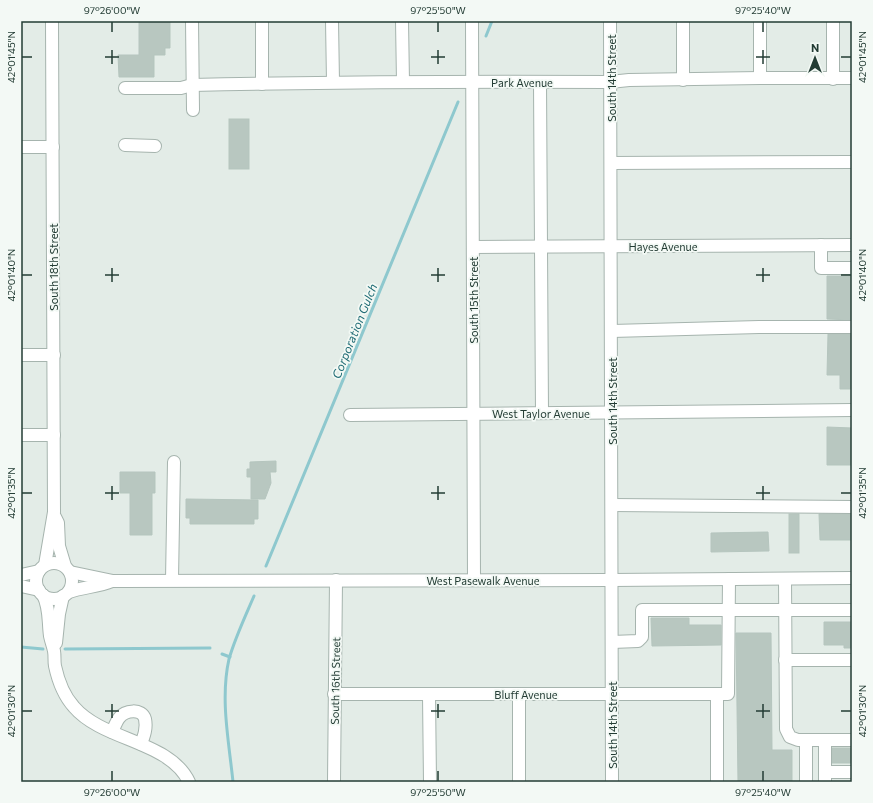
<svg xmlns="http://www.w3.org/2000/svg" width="873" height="803" viewBox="0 0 873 803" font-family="Commissioner,sans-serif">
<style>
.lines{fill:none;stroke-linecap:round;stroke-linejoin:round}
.stream{stroke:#8ec8ce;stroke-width:3}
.building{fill:#b8c7c0;stroke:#b5c5be}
.minor-casing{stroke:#a6b4ae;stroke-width:14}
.minor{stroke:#fff;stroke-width:12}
.ticks{fill:none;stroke:#233c34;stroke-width:1.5}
.labels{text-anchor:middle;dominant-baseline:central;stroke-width:3.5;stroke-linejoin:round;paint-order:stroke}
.street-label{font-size:11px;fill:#233c34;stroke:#f3f9f5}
.water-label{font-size:12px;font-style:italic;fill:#206c75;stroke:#f3f9f5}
.neatline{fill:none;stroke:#233c34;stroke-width:1.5}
.ticks-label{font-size:10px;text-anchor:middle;fill:#233c34}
</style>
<rect width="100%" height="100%" fill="#e3ece7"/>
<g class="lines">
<g class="stream">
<polyline points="486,36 492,21"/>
<polyline points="266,566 458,102"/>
<polyline points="21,647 43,649"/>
<polyline points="65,649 210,648"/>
<polyline points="222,654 230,657"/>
<path d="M233 782C229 742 220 699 229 659 235 638 245 617 254 596"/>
</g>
</g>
<g class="building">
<polygon points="139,21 170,21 170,48 165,48 165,55 154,55 154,77 119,77 118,55 139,55"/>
<rect x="229" y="119" width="20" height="50"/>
<polygon points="827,276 852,276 852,320 827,319"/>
<polygon points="828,334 852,334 852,389 840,389 840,375 827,375"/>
<polygon points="827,427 852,428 852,465 827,465"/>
<polygon points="276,461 276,472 270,472 271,483 265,499 251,499 251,477 247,477 247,469 250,469 250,462"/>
<polygon points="120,472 155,472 155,493 152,493 152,535 130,535 130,493 120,493"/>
<polygon points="186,499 258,500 258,519 254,519 254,524 190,524 190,518 186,518"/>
<rect x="789" y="514" width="10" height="39"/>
<polygon points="819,514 852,514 852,540 820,540"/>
<polygon points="768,532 769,551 711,552 711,533"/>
<polygon points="651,618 689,618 689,625 721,625 721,645 652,646"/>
<polygon points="824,622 852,622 852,648 844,648 844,645 824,645"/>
<polygon points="736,633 771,633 772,750 792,750 792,782 738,782"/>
<rect x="832" y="748" width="20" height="15"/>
</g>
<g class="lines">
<g class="minor-casing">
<g id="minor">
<polyline points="192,21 193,110"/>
<polyline points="262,21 262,84"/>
<polyline points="332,21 333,82"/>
<polyline points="402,21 403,82"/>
<polyline points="472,21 474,580"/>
<polyline points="610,21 612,782"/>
<polyline points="760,21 760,78"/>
<polyline points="833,79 833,21"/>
<polyline points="683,80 683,21"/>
<polyline points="540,82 542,413"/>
<path d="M125 88H181L192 85C332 82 471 81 610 82L629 80 760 78H852"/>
<polyline points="125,145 155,146"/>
<polyline points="21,147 53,147"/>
<polyline points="611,163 852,162"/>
<polyline points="821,245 821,268 852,268"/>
<polyline points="473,247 852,245"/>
<polyline points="612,331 759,327 852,327"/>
<polyline points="21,355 54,355"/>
<polyline points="350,415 852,410"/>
<polyline points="21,435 54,435"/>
<polyline points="612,505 852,507"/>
<polyline points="55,517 58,523 59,546 65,566"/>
<circle cx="54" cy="581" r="18"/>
<polyline points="45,565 54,512 52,21"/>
<polyline points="70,572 113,581 612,580 852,578"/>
<polyline points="21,575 39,571"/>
<polyline points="785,579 786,729 790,737 798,740 852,740"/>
<polyline points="172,580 174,462"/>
<polyline points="21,586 39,590"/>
<path d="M69 592C83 587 98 587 112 581"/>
<path d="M43 595C50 608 48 622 50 636 51 641 53 646 54 651 55 656 54 661 55 666 58 680 64 696 74 707 103 741 170 741 189 782"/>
<polyline points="612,642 638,641 642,637 642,610 852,610"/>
<polyline points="56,643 59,614 63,596"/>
<polyline points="785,660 852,660"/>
<polyline points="334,694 728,694 729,579"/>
<polyline points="429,695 430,782"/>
<path d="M112 732C114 728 116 722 119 718 125 710 142 708 145 719 147 728 144 736 141 744"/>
<polyline points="806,740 806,782"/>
<polyline points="825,740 825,782"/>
<polyline points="825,772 852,772"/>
<polyline points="334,782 336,580"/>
<polyline points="519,782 519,694"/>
<polyline points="717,782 717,694"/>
</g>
</g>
<use href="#minor" class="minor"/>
</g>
<path class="ticks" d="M112 22V32M438 22V32M763 22V32M112 50V64M438 50V64M763 50V64M22 57H32M105 57H119M431 57H445M756 57H770M841 57H851M112 268V282M438 268V282M763 268V282M22 275H32M105 275H119M431 275H445M756 275H770M841 275H851M112 486V500M438 486V500M763 486V500M22 493H32M105 493H119M431 493H445M756 493H770M841 493H851M112 704V718M438 704V718M763 704V718M22 711H32M105 711H119M431 711H445M756 711H770M841 711H851M112 771V781M438 771V781M763 771V781"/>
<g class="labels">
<g class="street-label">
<text transform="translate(611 78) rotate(-90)">South 14th Street</text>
<text x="522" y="82">Park Avenue</text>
<text x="663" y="246">Hayes Avenue</text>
<text transform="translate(53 267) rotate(-90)">South 18th Street</text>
<text transform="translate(473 300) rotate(-90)">South 15th Street</text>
<text transform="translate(612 401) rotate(-90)">South 14th Street</text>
<text x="541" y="413">West Taylor Avenue</text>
<text x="483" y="580">West Pasewalk Avenue</text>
<text transform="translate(335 681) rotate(-89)">South 16th Street</text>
<text x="526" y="694">Bluff Avenue</text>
<text transform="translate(612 725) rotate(-90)">South 14th Street</text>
</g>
<g class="water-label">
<text transform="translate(354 331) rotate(-68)">Corporation Gulch</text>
</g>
</g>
<rect width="873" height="803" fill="none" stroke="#f3f9f5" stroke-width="44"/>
<g transform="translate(815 58)" stroke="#f3f9f5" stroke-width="3" paint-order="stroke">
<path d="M0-3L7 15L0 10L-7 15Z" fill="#233c34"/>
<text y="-6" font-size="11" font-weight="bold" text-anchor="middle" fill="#233c34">N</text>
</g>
<rect x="22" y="22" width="829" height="759" class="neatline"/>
<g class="ticks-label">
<text x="112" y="14">97°26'00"W</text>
<text x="438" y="14">97°25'50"W</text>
<text x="763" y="14">97°25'40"W</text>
<text transform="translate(11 57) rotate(-90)" y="4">42°01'45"N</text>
<text transform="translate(862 57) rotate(-90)" y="4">42°01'45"N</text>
<text transform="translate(11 275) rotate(-90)" y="4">42°01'40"N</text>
<text transform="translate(862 275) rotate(-90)" y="4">42°01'40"N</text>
<text transform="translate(11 493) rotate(-90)" y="4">42°01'35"N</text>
<text transform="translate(862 493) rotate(-90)" y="4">42°01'35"N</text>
<text transform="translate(11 711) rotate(-90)" y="4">42°01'30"N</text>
<text transform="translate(862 711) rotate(-90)" y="4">42°01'30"N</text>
<text x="112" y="796">97°26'00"W</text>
<text x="438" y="796">97°25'50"W</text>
<text x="763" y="796">97°25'40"W</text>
</g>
</svg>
